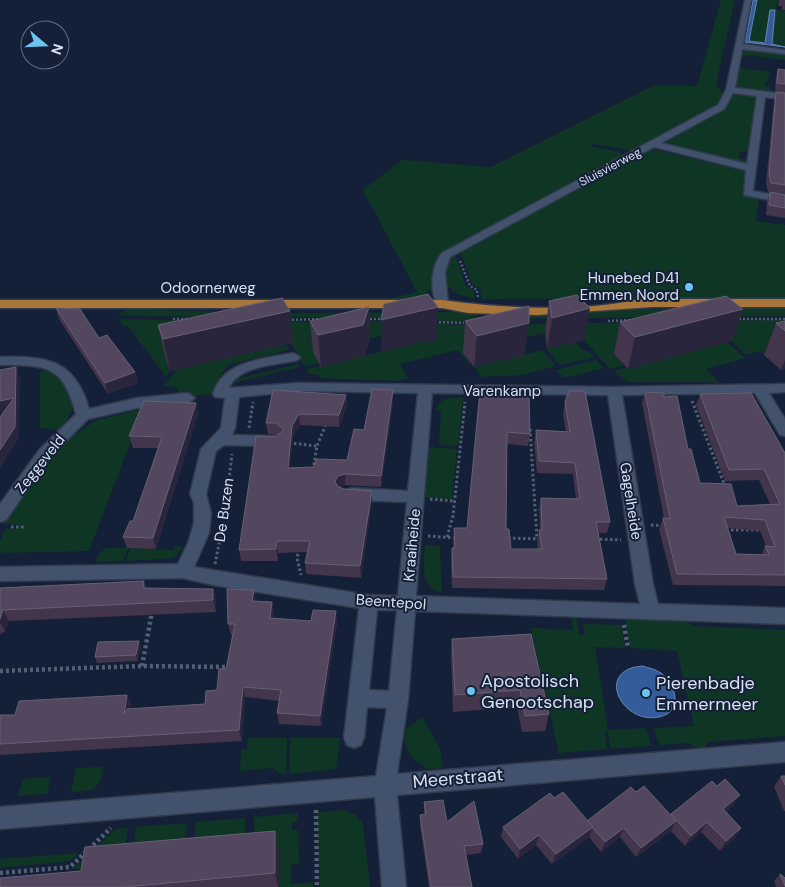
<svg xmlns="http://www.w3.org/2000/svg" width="785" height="887" viewBox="0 0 785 887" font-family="'DM Sans',sans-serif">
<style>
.green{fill:#0f3625}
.water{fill:#345c9b;stroke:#6584b5}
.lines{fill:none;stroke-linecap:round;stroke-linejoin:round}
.minor-casing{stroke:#31394c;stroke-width:3}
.major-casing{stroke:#31394c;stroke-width:3}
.path-far2{stroke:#535f73;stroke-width:2.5;stroke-dasharray:2 2;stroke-linecap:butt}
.path-far1{stroke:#535f73;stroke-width:3;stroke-dasharray:2.5 2.5;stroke-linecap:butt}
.path{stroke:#535f73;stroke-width:4.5;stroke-dasharray:3 3;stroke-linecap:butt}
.minor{fill:#42516c;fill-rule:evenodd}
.major{fill:#a8763b;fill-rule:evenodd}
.wall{fill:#42354c;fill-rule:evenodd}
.shaded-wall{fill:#29253c}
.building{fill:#52475e;stroke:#676075;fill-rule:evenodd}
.poi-dot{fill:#6cc3f2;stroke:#132037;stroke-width:2}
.labels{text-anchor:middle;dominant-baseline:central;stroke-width:4;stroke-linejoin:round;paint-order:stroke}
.far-street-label{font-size:12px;fill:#d8e1f1;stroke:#132037}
.poi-label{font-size:15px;fill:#d8e1f1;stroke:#132037;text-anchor:end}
.street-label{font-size:15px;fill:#d8e1f1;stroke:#132037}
.near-poi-label{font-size:18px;fill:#d8e1f1;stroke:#132037;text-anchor:start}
.near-street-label{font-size:18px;fill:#d8e1f1;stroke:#132037}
</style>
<rect width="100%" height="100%" fill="#132037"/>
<g class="green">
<path d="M721 0H735L716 84 723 93 717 105 633 151 593 144 590 146 620 152 624 156 443 253 435 264V284C424 300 406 299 390 299L417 292 363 190 402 160 491 167 655 85 697 86Z"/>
<polygon points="757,0 778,0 776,10 785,11 785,46 772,44 775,10 770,10 765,43 749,42"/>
<polygon points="747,49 785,53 785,60 746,55 745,58 739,57 740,51"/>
<polygon points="737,68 770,72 770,74 761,74 769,74 765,86 772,88 770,91 765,91 765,93 735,88"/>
<polygon points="740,92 758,96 750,153 740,151 739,158 748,160 746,164 742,164 667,146 665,143 726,107 733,93"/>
<polygon points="656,150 745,171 743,195 759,198 756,221 785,225 785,298 482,299 480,289 472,284 460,251 646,151"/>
<polygon points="452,255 456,257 466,286 474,291 475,299 457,294 448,286 445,265"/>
<polygon points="785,307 785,316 490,319 485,317 484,312"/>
<path d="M126 309 272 313 476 312 477 316C463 328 425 317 407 317 310 317 214 318 118 315Z"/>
<polygon points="118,319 255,322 410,321 458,325 785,320 785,349 764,355 760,351 746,355 732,341 614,354 624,365 610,369 571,326 463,353 471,364 469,364 458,350 400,364 408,378 398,381 320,378 317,374 309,374 306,369 436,339 427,325 313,352 319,363 304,366 291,343 292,342 170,371 166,377 128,326 124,327"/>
<polygon points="575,342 584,351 588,351 594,357 560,365 546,349"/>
<polygon points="727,342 745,358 706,369 719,382 628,382 614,371"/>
<polygon points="286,344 289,350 228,365 214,386 214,394 188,396 184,392 178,393 178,387 164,386 176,370"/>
<polygon points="542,350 556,366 522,375 481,377 475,367"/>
<polygon points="596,360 604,368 564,378 556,370"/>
<polygon points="298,364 300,367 229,384 232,380"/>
<polygon points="52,369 65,384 74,405 67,420 58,430 40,428 40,371"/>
<path d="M463 397 458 446 439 445 441 411 436 410C440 397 451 398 463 397Z"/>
<polygon points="143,409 89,551 0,553 0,542 5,528 15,529 17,525 3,524 12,506 22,499 46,460 72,433 76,434 97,420"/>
<polygon points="428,447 457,449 452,499 424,497"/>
<path d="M425 545 440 546 442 593C419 587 424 563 425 545Z"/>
<polygon points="175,546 184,547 173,558 126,561 131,548 174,550"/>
<polygon points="108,548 128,548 123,561 96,562 100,552"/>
<polygon points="624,615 640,615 649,619 687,621 693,626 785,630 785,736 708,742 704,748 697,749 689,743 659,745 654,728 694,726 677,651 630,648"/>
<polygon points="576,616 579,635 585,635 583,624 621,625 625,648 595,647 608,730 646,728 651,746 610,749 608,731 605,730 607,749 559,753 531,628 573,630 571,617"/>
<path d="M422 717 440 748 443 768 425 769V766C409 760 404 748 404 731Z"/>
<polygon points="248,738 287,738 286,774 281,774 273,768 240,771 241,750 247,749"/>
<polygon points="290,738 340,738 336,769 290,774"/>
<polygon points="103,767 100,782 93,790 71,792 76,768"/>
<polygon points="51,777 47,794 18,796 23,779"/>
<polygon points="345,810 355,815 363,823 370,887 320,887 317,812"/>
<polygon points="298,813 298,822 292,823 292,830 298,830 299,864 291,865 291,884 313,882 313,887 279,887 279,850 254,834 254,817"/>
<polygon points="245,818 245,835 195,839 195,822"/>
<polygon points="187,823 185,840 134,845 136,827"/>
<polygon points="128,828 124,852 96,868 72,869 116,829"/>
<polygon points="79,853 70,861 0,868 0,859"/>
</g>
<g class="water">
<polygon points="753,0 757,0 749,41 765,43 770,10 775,10 772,44 785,47 745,42"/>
<path d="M642 666C649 668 655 669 661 673 676 684 684 712 659 717 622 725 594 670 642 666Z"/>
</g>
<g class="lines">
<g class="minor-casing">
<g id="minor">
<path d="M745 0H751L743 44 785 50V54L742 49 735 88 785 94V100L765 97 753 191 785 197V203L744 195 746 170 654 147 450 257 445 272 448 304 446 307H438C429 291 431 266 442 253L718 105 726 90ZM733 93 757 96 747 164 661 143 724 109Z"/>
<path d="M293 353 300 357 298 360C277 365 239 365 229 388L298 383 614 387 785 384V392L769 393 785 419V436L780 435 755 393 622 395 653 584 658 604 785 608V624L415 611 408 700 397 774 785 742V762L397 795 406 887H382L375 797 0 829V807L376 776 387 708 367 707 364 738 361 745 354 748 347 745 344 738 359 608 213 585 183 578 0 581V567L178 564 188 543 194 523V503L190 494 201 449 221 428 225 398 215 397 213 394C223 360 264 359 293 353ZM298 391 418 393 408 491 352 488 346 490 344 494 346 498 352 500 407 502 398 596 369 595 194 567 209 533 211 513 206 494 216 451 224 445 275 446 282 441 275 436 232 435 235 428 239 397ZM432 393 608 395 635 584 640 604 416 596ZM377 610H397L389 691 369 690Z"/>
<path d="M0 357C46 356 75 359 89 409L137 398 188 393 195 398 188 403 137 408 88 419 50 457 6 520 0 522V504L40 449 76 414C63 365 47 365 0 365Z"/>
</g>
</g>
<g class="major-casing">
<path id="major" d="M639 299H785V307H652L538 315 468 313 442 308H0V300H442C500 308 583 313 639 299Z"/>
</g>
<g class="path-far2">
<polyline points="460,261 470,286 477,290 478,297"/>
<polyline points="173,319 187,319"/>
<polyline points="366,319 384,319"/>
<polyline points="735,319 785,319"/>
<polyline points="288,320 319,319"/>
<polyline points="608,321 632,320"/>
<polyline points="435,322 464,323"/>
</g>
<g class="path-far1">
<polyline points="692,401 725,486"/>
<polyline points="249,428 253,402"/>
<polyline points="530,429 537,539"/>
<polyline points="289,443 317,446"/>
<polyline points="313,470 317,446 326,424"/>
<polyline points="430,499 454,501"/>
<polyline points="651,525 665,526"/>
<polyline points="11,527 25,527"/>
<polyline points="726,530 762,530"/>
<polyline points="428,536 456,538"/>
<polyline points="447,537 453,516 465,402"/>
<polyline points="508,538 541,539"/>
<polyline points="595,539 621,540"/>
<polyline points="299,549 297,558 301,575"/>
<polyline points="215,564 225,515 232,454"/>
</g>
<g class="path">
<polyline points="624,625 628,648"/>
<polyline points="142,666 152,612"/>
<polyline points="0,671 142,666 229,667"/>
<polyline points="316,810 317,887"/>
<polyline points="0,873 70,867 111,828"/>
</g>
<use href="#minor" class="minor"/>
<use href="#major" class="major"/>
</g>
<g class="wall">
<polygon points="779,0 785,0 785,10 782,10 782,6 778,6"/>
<polygon points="778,69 785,70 785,93 775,91 776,77"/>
<polygon points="776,92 785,93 785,218 766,215 767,201 770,192 768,192 766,183 774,100"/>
<polygon points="549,301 584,340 547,349 545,333"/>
<polygon points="369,307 370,339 364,356 321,367 313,352 310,321"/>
<polygon points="56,308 99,338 135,372 138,383 108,394 59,319"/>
<polygon points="743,309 732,341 628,369 614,354 620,322"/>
<polygon points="290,311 293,343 170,371 165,356 158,325"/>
<polygon points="465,321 525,355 474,367 463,353"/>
<polygon points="785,321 785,369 781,370 764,355 776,323"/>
<polygon points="480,390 530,434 528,446 507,444 506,529 511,549 538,549 537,541 539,530 540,530 539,509 541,498 576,499 573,474 537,473 534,442 536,430 566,432 563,413 565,402 610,522 607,533 598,533 607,579 604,590 452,588 451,559 452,548 453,548 454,528 467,528"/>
<path d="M645 392 664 397 688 449 700 483 737 506 770 504 759 480 725 481 696 405 700 394 785 453V586L673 585 659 529 663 518H664L642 403ZM728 528 760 531 766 546H765L762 554H736Z"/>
<polygon points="346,395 347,406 339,427 300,425 293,437 290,468 314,467 347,460 364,430 393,402 381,487 345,485 338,487 372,502 361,578 306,574 305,563 307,552 278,553 278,561 241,561 239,550 275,437 277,435 268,434 266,423"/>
<polygon points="196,403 198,414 156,549 127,548 123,537 133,521 158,448 133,448 129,436"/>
<polygon points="144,581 146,588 213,589 216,600 216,612 9,621 5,632 1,633 0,636 0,588"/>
<polygon points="256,602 272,602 274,613 273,618 311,621 336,611 337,623 321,726 279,724 277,713 279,701 245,697 242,741 0,755 0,715 15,715 127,695 131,706 131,709 205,704 217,690 226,669 232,635 231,635 228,624"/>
<polygon points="531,634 549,714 545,731 522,732 517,707 453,712 451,656 452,639"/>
<polygon points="141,647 138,661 97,663 95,657"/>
<polygon points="781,776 785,776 785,811 784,811 774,787"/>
<polygon points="636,792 671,815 671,814 734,805 726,812 741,828 735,838 720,851 701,832 685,846 671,831 636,857 620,837 601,852 589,837 552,864 536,845 518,859 501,837 503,827 554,798 587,821"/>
<polygon points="424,802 447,822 483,844 481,853 466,855 472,887 429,887 420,825 420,815 424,814"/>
<polygon points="279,850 279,887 0,887 81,871"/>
<polygon points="780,874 785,878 785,887 776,887 774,881"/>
</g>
<g class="shaded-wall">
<polygon points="369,307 370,339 364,356 321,367 318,335"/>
<polygon points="438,307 437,339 381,352 381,320"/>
<polygon points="590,308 584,340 547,349 552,318"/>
<polygon points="743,309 732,341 628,369 635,337"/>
<polygon points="290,311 293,343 170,371 163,339"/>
<polygon points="529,323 525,355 474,367 477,336"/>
<polygon points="785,360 785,369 781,370"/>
<polygon points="16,367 20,378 19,438 0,468 0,450 15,410 0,413 0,401"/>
<polygon points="135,372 138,383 108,394 105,383"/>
<polygon points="393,390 393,402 381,487 381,476"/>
<polygon points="346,395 347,406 339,427 339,415"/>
<polygon points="196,403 198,414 156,549 153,538"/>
<polygon points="299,414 300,425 293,437 289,479 288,468 292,426"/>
<polygon points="345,474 345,485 338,487 335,492 335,481 338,476"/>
<polygon points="372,491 372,502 361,578 360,566"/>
<polygon points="277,541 278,553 278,561 276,549"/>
<polygon points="213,589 216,600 216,612 213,600"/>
<polygon points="254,590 256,601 252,601"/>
<polygon points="272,602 274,613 271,629 270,618"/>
<polygon points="3,610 9,621 5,632 0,622 0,619"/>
<polygon points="336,611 337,623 321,726 320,716"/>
<polygon points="139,641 141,647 138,661 136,655"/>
<polygon points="243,687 245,697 242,741 239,730"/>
<polygon points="127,695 131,706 128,725 124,714"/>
<polygon points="740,795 734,805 717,819 723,809"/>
<polygon points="676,821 671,831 636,857 641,848"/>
<polygon points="707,822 701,832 685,846 691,836"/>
<polygon points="593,827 589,837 552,864 556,854"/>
<polygon points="624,828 620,837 601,852 605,842"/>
<polygon points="741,828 735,838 720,851 726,841"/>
<polygon points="275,831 279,850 279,887 278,887 275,873"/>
<polygon points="539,835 536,845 518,859 520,849"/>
</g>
<g class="building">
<polygon points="778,69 785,70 785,84 777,83"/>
<polygon points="776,92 785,93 785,185 771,183 769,174"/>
<polygon points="770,192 785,195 785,208 769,205"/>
<polygon points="428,294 438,307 381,320 384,304"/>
<polygon points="577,295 590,308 552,318 549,301"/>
<polygon points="726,296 743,309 635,337 620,322"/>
<polygon points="282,298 290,311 163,339 158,325"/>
<polygon points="529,306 529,323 477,336 465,321"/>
<polygon points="369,307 363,325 318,335 310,321"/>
<polygon points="56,308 80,309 99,338 107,335 135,372 105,383"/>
<polygon points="785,321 785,331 776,323"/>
<polygon points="16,367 15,427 0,450 0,417 14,398 0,401 0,370"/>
<polygon points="372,389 393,390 381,476 345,474 338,476 335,481 337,486 344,489 372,491 360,566 305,563 310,541 277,541 276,549 239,550 256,436 275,437 284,430 276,423 266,423 273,390 346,395 339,415 299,414 292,426 288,468 314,467 316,459 347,460 354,429 364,430"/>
<polygon points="480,390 529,394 530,434 507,432 506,529 509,529 511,549 542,549 539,530 542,530 541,498 580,499 575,463 539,461 536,430 570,432 565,402 569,391 585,391 610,522 596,522 607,579 453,577 452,548 455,548 454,528 467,528"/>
<path d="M645 392 664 393V397L677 396 688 449H691L700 483 731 484 737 506 780 504 764 469 729 470 700 394 751 393 785 453V575L677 574 663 518 670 519ZM724 517 765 520 775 547 765 546 769 555 736 554Z"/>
<polygon points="144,401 196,403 153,538 123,537 130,521 133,521 162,437 129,436"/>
<polygon points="144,581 143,588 213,589 213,600 3,610 0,619 0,588"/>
<polygon points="227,589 254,590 252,601 272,602 270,618 311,621 313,610 336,611 320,716 277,713 281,690 243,687 239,730 0,744 0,715 15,715 19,701 127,695 124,714 127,709 205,704 206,691 217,690 219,669 226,669 235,624 228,624"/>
<polygon points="531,634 549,714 525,716 520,690 455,695 452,639"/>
<polygon points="139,641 136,655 95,657 98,642"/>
<polygon points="781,776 785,776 785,785"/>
<polygon points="725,779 740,795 723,809 741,828 726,841 707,822 691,836 671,814 712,781 717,786"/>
<polygon points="644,786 676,821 641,848 624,828 605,842 587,821 631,787 636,792"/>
<polygon points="563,792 593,827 556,854 539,835 520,849 503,827 550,793 554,798"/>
<polygon points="443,800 447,822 474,801 483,844 464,846 472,887 431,887 420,815 426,814 424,802"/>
<polygon points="275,831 275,873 125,887 0,887 0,878 81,871 85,847"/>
<polygon points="780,874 785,878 785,886"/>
</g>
<g class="poi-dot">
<circle cx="689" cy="287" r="5"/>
<circle cx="471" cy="691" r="5"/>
<circle cx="646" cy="693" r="5"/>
</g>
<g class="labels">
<g class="far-street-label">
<text transform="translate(610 167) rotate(-28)">Sluisvierweg</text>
</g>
<g class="poi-label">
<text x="679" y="278">Hunebed D41<tspan x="679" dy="17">Emmen Noord</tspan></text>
</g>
<g class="street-label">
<text x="208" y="288">Odoornerweg</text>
<text x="502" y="391">Varenkamp</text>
<text transform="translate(40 464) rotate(-52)">Zeggeveld</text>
<text transform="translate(631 501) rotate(81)">Gagelheide</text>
<text transform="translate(224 510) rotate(-82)">De Buzen</text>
<text transform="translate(412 545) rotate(-85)">Kraaiheide</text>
<text transform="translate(391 602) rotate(4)">Beentepol</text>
</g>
<g class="near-poi-label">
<text x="481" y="681">Apostolisch<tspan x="481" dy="21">Genootschap</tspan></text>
<text x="656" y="683">Pierenbadje<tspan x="656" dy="21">Emmermeer</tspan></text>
</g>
<g class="near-street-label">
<text transform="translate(458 778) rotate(-5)">Meerstraat</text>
</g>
</g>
<g transform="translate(45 45) rotate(109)"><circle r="24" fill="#132037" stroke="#626d81"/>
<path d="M0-4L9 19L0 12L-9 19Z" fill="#6cc3f2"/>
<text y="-8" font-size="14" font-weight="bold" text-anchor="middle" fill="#d8e1f1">N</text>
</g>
</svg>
